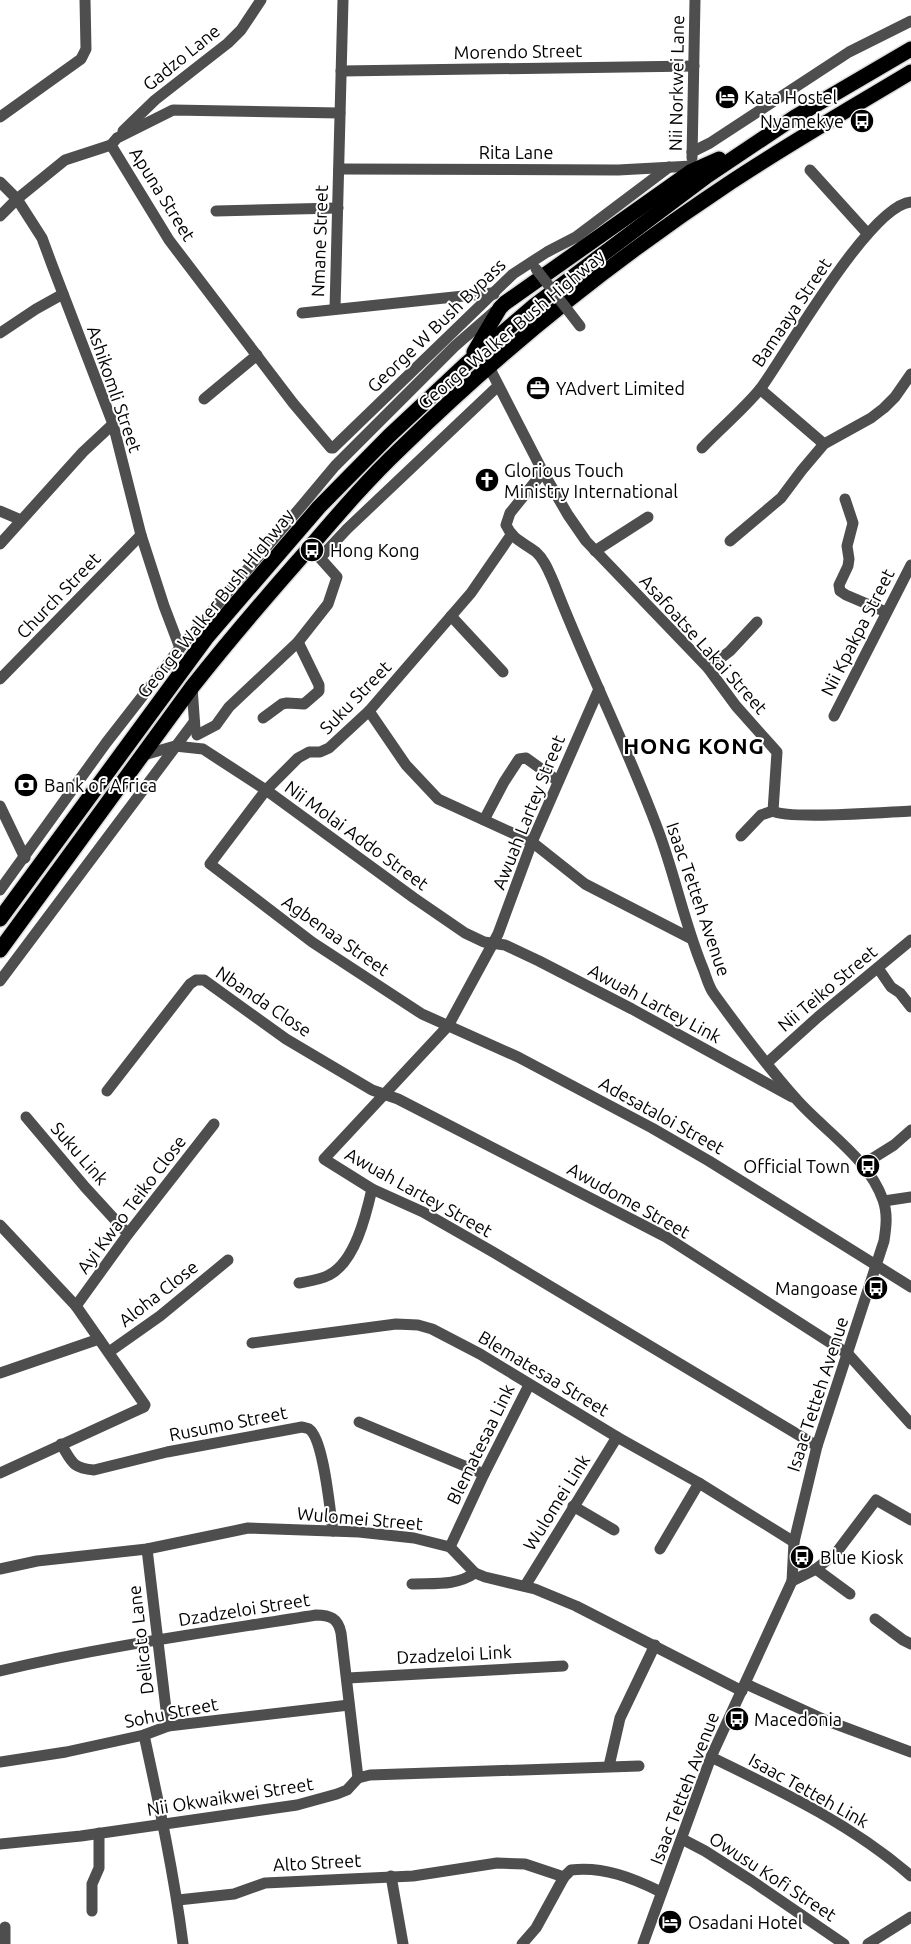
<svg xmlns="http://www.w3.org/2000/svg" width="911" height="1944" viewBox="0 0 911 1944" font-family="Ubuntu,sans-serif">
<style>
.lines{fill:none;stroke-linecap:round;stroke-linejoin:round}
.highway-casing{stroke:#dbdbdb;stroke-width:18}
.minor{stroke:#4e4e4e;stroke-width:11}
.highway{stroke:#000;stroke-width:15}
.minor-bridge{stroke:#4e4e4e;stroke-width:11}
.labels{text-anchor:middle;dominant-baseline:central;stroke-width:4;stroke-linejoin:round;paint-order:stroke}
.street-label{font-size:18px;fill:#000;stroke:#fff}
.poi-label{font-size:18px;fill:#000;stroke:#fff;text-anchor:start}
.district-label{font-size:22px;font-weight:bold;letter-spacing:1px;fill:#000;stroke:#fff}
</style>
<rect width="100%" height="100%" fill="#fff"/>
<g class="lines">
<g class="highway-casing">
<g id="highway">
<polyline points="474,352 500,308 505,303 692,171 719,159"/>
<polyline points="0,919 207,637 319,507 389,436 466,364 535,305 707,176 795,117 911,49"/>
<path d="M0 950 192 687C226 644 261 603 297 562 330 524 363 484 400 449 501 350 613 260 731 182 790 143 851 108 911 72"/>
</g>
</g>
<g class="minor">
<polyline points="341,71 694,66"/>
<polyline points="0,117 81,59 86,49 85,0"/>
<polyline points="123,131 155,100 228,43 241,30 261,0"/>
<polyline points="111,145 169,240 293,403 331,448 333,448 513,274 547,252 576,237 669,167"/>
<polyline points="111,145 117,138 173,110 340,113"/>
<polyline points="692,152 710,143 849,52 911,21"/>
<polyline points="692,158 695,0"/>
<polyline points="339,169 618,170 692,166"/>
<polyline points="810,170 867,233"/>
<polyline points="0,182 17,199 42,238 52,265 113,424 141,535 164,606 180,648"/>
<polyline points="216,211 338,208"/>
<polyline points="0,216 17,199 65,160 111,145"/>
<polyline points="335,309 343,0"/>
<polyline points="302,313 492,293 494,294"/>
<polyline points="0,333 36,309 63,294"/>
<polyline points="489,367 543,472 568,515 586,541 708,668 736,706 777,752 773,811"/>
<polyline points="760,389 824,444"/>
<polyline points="204,399 257,355"/>
<path d="M702 448C720 429 745 408 761 388 787 352 870 205 911 202"/>
<path d="M543 472 510 513 506 525C513 540 523 542 536 552 545 560 549 572 554 583 586 666 627 746 658 830 675 875 684 922 702 966 706 975 708 986 714 994 740 1030 768 1068 798 1101 826 1132 869 1159 883 1200 888 1214 886 1228 884 1241L817 1446 794 1542 792 1581 711 1757 643 1944"/>
<polyline points="845,499 853,523 847,546 849,559 848,566 839,585 840,591 846,595 886,612"/>
<polyline points="0,511 21,520"/>
<polyline points="511,535 471,593 369,711 329,748 320,752 309,752 298,758 266,790 210,864 312,942 422,1014 518,1057 652,1128 709,1161 911,1287"/>
<polyline points="730,541 781,498 802,470 824,444 871,418 884,408 895,397 911,374"/>
<polyline points="0,544 83,452 113,424"/>
<polyline points="595,551 648,517"/>
<polyline points="451,616 503,672"/>
<polyline points="708,668 730,651 757,622"/>
<polyline points="0,679 141,535"/>
<polyline points="192,687 195,729"/>
<polyline points="599,689 532,842 498,934 448,1026 324,1159 372,1189 423,1212 493,1252 817,1446"/>
<polyline points="369,711 406,765 438,799 532,842 585,884 690,938"/>
<polyline points="834,716 911,565"/>
<polyline points="263,718 282,704 287,703 304,704 319,691 319,685 298,642"/>
<polyline points="197,735 216,725 229,707 298,642 328,604 337,577 320,558 347,529 498,386"/>
<polyline points="144,755 175,746 203,749 266,790 414,898 465,933 484,942 505,945 539,961 632,1009 792,1097"/>
<polyline points="0,806 25,858"/>
<path d="M773 811C789 820 887 812 911 811"/>
<polyline points="484,820 504,782 519,759 526,758 558,781"/>
<polyline points="741,836 761,815 773,811"/>
<polyline points="0,890 106,743 180,648 299,509 335,466 455,346 494,312"/>
<polyline points="878,968 891,987 900,993 911,1007"/>
<polyline points="0,981 194,722"/>
<polyline points="767,1063 818,1017 911,940"/>
<polyline points="107,1091 190,984 196,980 204,980 286,1039 372,1090 398,1099 666,1237 848,1354 911,1424"/>
<polyline points="26,1117 85,1187 128,1234"/>
<polyline points="862,1165 894,1145 911,1130"/>
<polyline points="884,1201 911,1197"/>
<polyline points="0,1225 76,1306 145,1405 144,1407 0,1473"/>
<path d="M299 1283C309 1281 320 1280 329 1275 355 1262 366 1215 372 1189"/>
<polyline points="76,1306 128,1234 214,1124"/>
<polyline points="252,1343 396,1324 418,1325 432,1329 480,1354 617,1437 699,1483 794,1542"/>
<polyline points="109,1352 160,1316 228,1260"/>
<polyline points="0,1373 99,1339"/>
<polyline points="359,1422 484,1474"/>
<path d="M61 1444C72 1462 72 1468 94 1470L167 1452 302 1427C305 1428 307 1428 309 1429 324 1439 330 1512 333 1531"/>
<polyline points="573,1506 614,1530"/>
<polyline points="450,1547 484,1474 529,1385"/>
<polyline points="147,1549 168,1726"/>
<polyline points="660,1549 699,1483"/>
<polyline points="0,1569 37,1561 147,1549 248,1528 359,1532 414,1538 450,1547 475,1573 485,1577 535,1589 576,1606 742,1691"/>
<polyline points="816,1569 850,1594"/>
<polyline points="792,1581 816,1569 836,1553 876,1500 911,1520"/>
<path d="M412 1584C435 1583 456 1586 475 1573"/>
<polyline points="525,1586 617,1437"/>
<polyline points="875,1619 903,1640 911,1644"/>
<path d="M0 1671C104 1646 210 1632 316 1615 330 1615 338 1618 341 1633L358 1778"/>
<polyline points="348,1678 563,1666"/>
<polyline points="746,1684 825,1720 911,1752"/>
<path d="M144 1735C159 1804 174 1874 183 1944"/>
<path d="M711 1757C781 1791 851 1824 911 1876"/>
<polyline points="0,1762 66,1752 144,1735 168,1726 349,1705"/>
<polyline points="609,1766 620,1718 655,1645"/>
<polyline points="682,1839 705,1851 752,1881 844,1944"/>
<polyline points="0,1844 81,1836 297,1805 337,1794 347,1790 358,1778 370,1775 639,1766"/>
<polyline points="391,1876 403,1944"/>
<polyline points="178,1900 234,1894 265,1883 413,1876 497,1863 525,1864 564,1877"/>
<polyline points="92,1911 92,1884 99,1868 99,1833"/>
<polyline points="5,1944 5,1927"/>
<path d="M522 1944 536 1928 564 1877 571 1870C603 1866 633 1878 661 1892"/>
<polyline points="868,1944 911,1917"/>
</g>
<use href="#highway" class="highway"/>
<polyline class="minor-bridge" points="536,269 580,326"/>
</g>
<defs>
<g id="hotel-disc" transform="scale(1.25)"><circle r="9.5" fill="#000" stroke="#fff"/><path d="M-6-4.5h1.5V1H6V5H4.5V3h-9V5H-6ZM-4 0a1.8 1.8 0 1 1 3.6 0ZM.5 0V-2.5h3Q6-2.5 6 0Z" fill="#fff"/></g>
<g id="bus-disc" transform="scale(1.25)"><circle r="9.5" fill="#000" stroke="#fff"/><path d="M-5-6H5V4H4V6H2V4H-2V6H-4V4H-5ZM-3.5-4V0h7V-4ZM-3.5 1.2v1.5H-2V1.2ZM2 1.2v1.5H3.5V1.2Z" fill="#fff"/></g>
<g id="office-disc" transform="scale(1.25)"><circle r="9.5" fill="#000" stroke="#fff"/><path d="M-6-3h4V-5.5h4V-3h4V5H-6ZM-1-4.5V-3h2v-1.5ZM-6 0V1H6V0Z" fill="#fff"/></g>
<g id="church-disc" transform="scale(1.25)"><circle r="9.5" fill="#000" stroke="#fff"/><path d="M-1.2-6h2.4v3.5h3.3v2.4h-3.3V6h-2.4V-.1h-3.3v-2.4h3.3Z" fill="#fff"/></g>
<g id="bank-disc" transform="scale(1.25)"><circle r="9.5" fill="#000" stroke="#fff"/><path d="M-6-4H6V4H-6ZM0-2.3a2.3 2.3 0 1 0 0 4.6a2.3 2.3 0 1 0 0-4.6Z" fill="#fff"/></g>
</defs>
<g fill-rule="evenodd">
<use href="#hotel-disc" x="727" y="97"/>
<use href="#bus-disc" x="862" y="121"/>
<use href="#office-disc" x="538" y="388"/>
<use href="#church-disc" x="487" y="480"/>
<use href="#bus-disc" x="312" y="550"/>
<use href="#bank-disc" x="26" y="785"/>
<use href="#bus-disc" x="868" y="1166"/>
<use href="#bus-disc" x="876" y="1288"/>
<use href="#bus-disc" x="802" y="1557"/>
<use href="#bus-disc" x="737" y="1719"/>
<use href="#hotel-disc" x="670" y="1922"/>
</g>
<g class="labels">
<g class="street-label">
<text transform="translate(518 51) rotate(-1)">Morendo Street</text>
<text transform="translate(181 57) rotate(-39)">Gadzo Lane</text>
<text transform="translate(676 83) rotate(-89)">Nii Norkwei Lane</text>
<text x="516" y="152">Rita Lane</text>
<text transform="translate(163 194) rotate(58)">Apuna Street</text>
<text transform="translate(319 241) rotate(-88)">Nmane Street</text>
<text transform="translate(791 312) rotate(-56)">Bamaaya Street</text>
<text transform="translate(436 325) rotate(-44)">George W Bush Bypass</text>
<text transform="translate(511 329) rotate(-40)">George Walker Bush Highway</text>
<text transform="translate(115 389) rotate(71)">Ashikomli Street</text>
<text transform="translate(58 595) rotate(-46)">Church Street</text>
<text transform="translate(215 603) rotate(-51)">George Walker Bush Highway</text>
<text transform="translate(857 632) rotate(-63)">Nii Kpakpa Street</text>
<text transform="translate(704 644) rotate(48)">Asafoatse Lakai Street</text>
<text transform="translate(355 697) rotate(-46)">Suku Street</text>
<text transform="translate(528 812) rotate(-68)">Awuah Lartey Street</text>
<text transform="translate(357 835) rotate(36)">Nii Molai Addo Street</text>
<text transform="translate(699 899) rotate(71)">Isaac Tetteh Avenue</text>
<text transform="translate(336 935) rotate(35)">Agbenaa Street</text>
<text transform="translate(827 988) rotate(-40)">Nii Teiko Street</text>
<text transform="translate(264 1001) rotate(34)">Nbanda Close</text>
<text transform="translate(655 1003) rotate(28)">Awuah Lartey Link</text>
<text transform="translate(662 1115) rotate(29)">Adesataloi Street</text>
<text transform="translate(80 1153) rotate(49)">Suku Link</text>
<text transform="translate(419 1192) rotate(29)">Awuah Lartey Street</text>
<text transform="translate(629 1200) rotate(29)">Awudome Street</text>
<text transform="translate(131 1204) rotate(-53)">Ayi Kwao Teiko Close</text>
<text transform="translate(158 1293) rotate(-38)">Aloha Close</text>
<text transform="translate(544 1373) rotate(31)">Blematesaa Street</text>
<text transform="translate(817 1394) rotate(-72)">Isaac Tetteh Avenue</text>
<text transform="translate(228 1423) rotate(-11)">Rusumo Street</text>
<text transform="translate(480 1444) rotate(-64)">Blematesaa Link</text>
<text transform="translate(556 1502) rotate(-58)">Wulomei Link</text>
<text transform="translate(360 1518) rotate(5)">Wulomei Street</text>
<text transform="translate(244 1609) rotate(-9)">Dzadzeloi Street</text>
<text transform="translate(140 1640) rotate(-97)">Delicato Lane</text>
<text transform="translate(454 1654) rotate(-3)">Dzadzeloi Link</text>
<text transform="translate(171 1712) rotate(-11)">Sohu Street</text>
<text transform="translate(684 1788) rotate(-69)">Isaac Tetteh Avenue</text>
<text transform="translate(809 1790) rotate(29)">Isaac Tetteh Link</text>
<text transform="translate(230 1796) rotate(-9)">Nii Okwaikwei Street</text>
<text transform="translate(317 1862) rotate(-3)">Alto Street</text>
<text transform="translate(773 1876) rotate(33)">Owusu Kofi Street</text>
</g>
<g class="poi-label">
<text x="744" y="97">Kata Hostel</text>
<text x="844" y="121" text-anchor="end">Nyamekye</text>
<text x="556" y="388">YAdvert Limited</text>
<text x="504" y="470">Glorious Touch<tspan x="504" dy="21">Ministry International</tspan></text>
<text x="330" y="550">Hong Kong</text>
<text x="44" y="785">Bank of Africa</text>
<text x="850" y="1166" text-anchor="end">Official Town</text>
<text x="858" y="1288" text-anchor="end">Mangoase</text>
<text x="820" y="1557">Blue Kiosk</text>
<text x="754" y="1719">Macedonia</text>
<text x="688" y="1922">Osadani Hotel</text>
</g>
<g class="district-label">
<text x="694" y="745">HONG KONG</text>
</g>
</g>
</svg>
